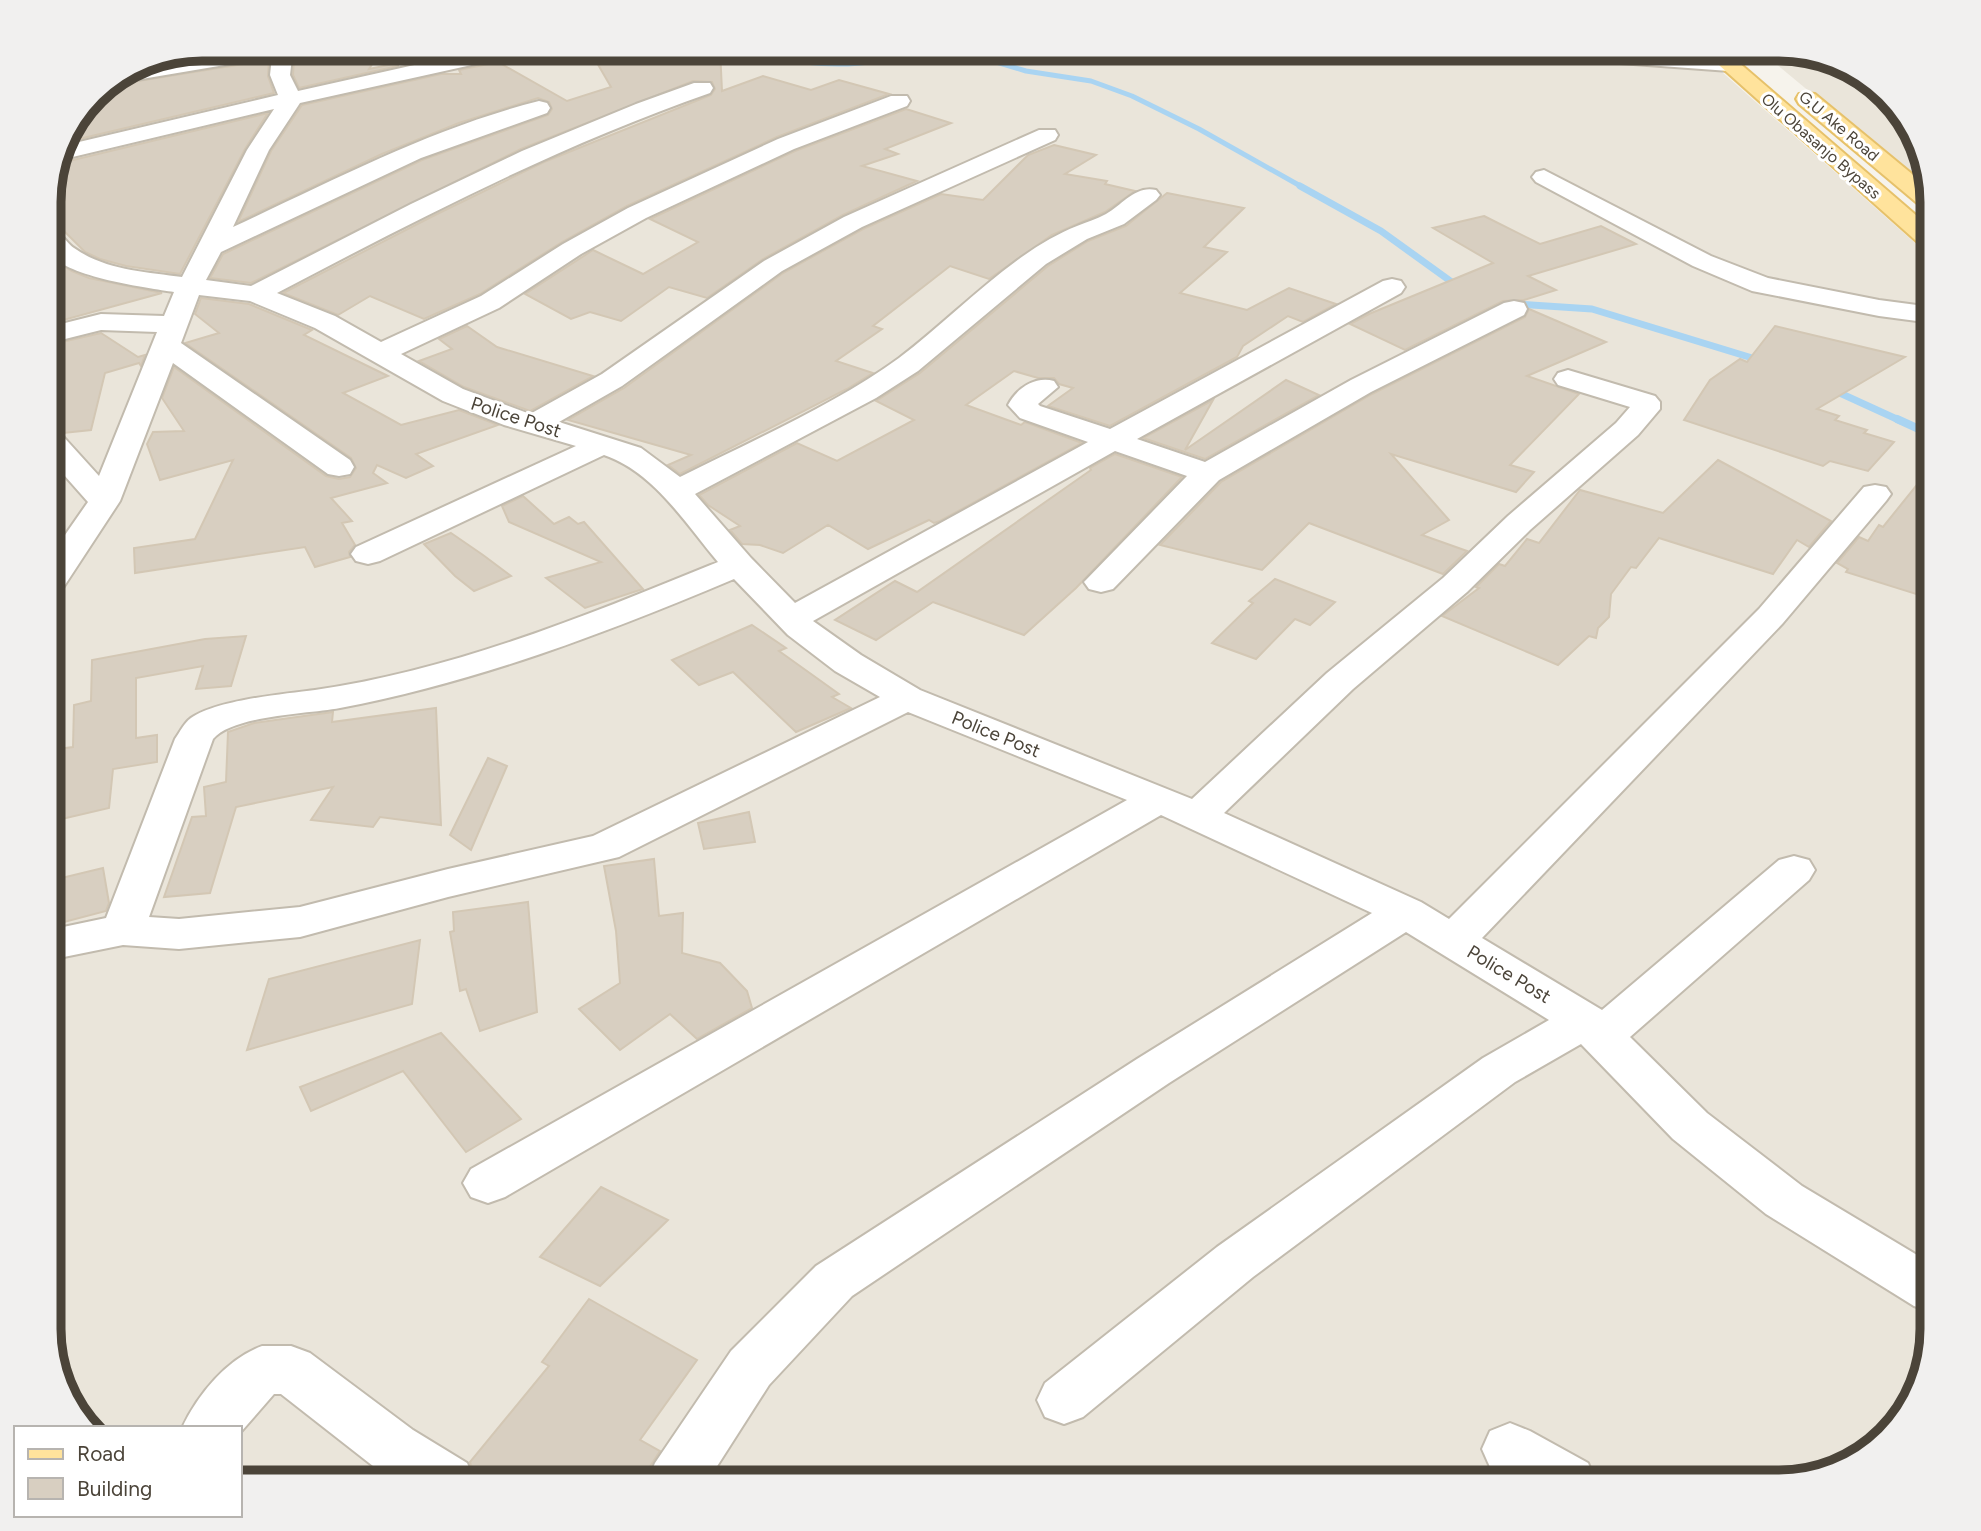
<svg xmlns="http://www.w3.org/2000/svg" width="1981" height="1531" viewBox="0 0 1981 1531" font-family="Figtree,sans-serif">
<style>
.residential{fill:#eae5da}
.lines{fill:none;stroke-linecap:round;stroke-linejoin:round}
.stream-far2{stroke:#a9d4f2;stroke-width:5}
.stream-far1{stroke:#a9d4f2;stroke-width:7}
.stream{stroke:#a9d4f2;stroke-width:8}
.building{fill:#d8cfc1;stroke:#d3c7b4;stroke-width:2}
.minor-casing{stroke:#c2bbae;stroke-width:4}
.major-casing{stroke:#e6c16a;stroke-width:4}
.minor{fill:#fff;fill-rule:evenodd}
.major{fill:#ffe39c;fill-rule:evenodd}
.labels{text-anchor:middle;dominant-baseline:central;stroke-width:6;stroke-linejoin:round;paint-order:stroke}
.far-street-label{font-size:16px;fill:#4b4439;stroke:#fff}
.street-label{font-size:19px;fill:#4b4439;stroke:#fff}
.rim{fill:none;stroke:#4b4439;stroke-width:9}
</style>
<rect width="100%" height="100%" fill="#f6f3ec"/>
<g class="residential">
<polygon points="202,49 1696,49 1932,258 1932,1329 1900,1422 1846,1466 1779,1482 240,1482 240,1428 90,1428 65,1397 49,1339 49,192 65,134 101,87 144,61"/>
<polygon points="1758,49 1779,49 1872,81 1916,134 1929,191"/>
</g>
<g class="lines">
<g class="stream-far2">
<path d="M734 49C780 60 829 69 876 61 892 58 908 53 924 49"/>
<polyline points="953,49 1026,71 1091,81 1132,96 1199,129 1304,188"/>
</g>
<g class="stream-far1">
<polyline points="1300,186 1381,231 1460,288"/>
<polyline points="1488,302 1592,309 1762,361"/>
<polyline points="1831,389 1901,421"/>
</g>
<polyline class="stream" points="1897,419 1932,435"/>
</g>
<g class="building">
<polygon points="305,49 382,49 369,69 398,63 398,66 299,88 293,75 294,59"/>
<polygon points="589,49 720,49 722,91 763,76 811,90 839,80 889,94 777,137 627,206 562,242 480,294 424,319 370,296 338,315 283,293 437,214 544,162 711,95 715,89 712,82 693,81 521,149 251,283 210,278 223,254 422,160 548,115 552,109 549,102 538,98 459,123 382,154 238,222 271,151 302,105 441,74 461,74 459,70 498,62 567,101 611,87"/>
<polygon points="269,60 268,76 274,93 62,143 65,134 101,87"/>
<polygon points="906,109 951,123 885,149 898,154 862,166 917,181 843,215 763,259 707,298 669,287 621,321 590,312 571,319 525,294 593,250 643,274 698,242 650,219 795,151"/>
<polygon points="268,113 245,149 180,274 126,266 100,259 85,252 49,216 49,192 58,161 61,163"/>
<polygon points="1054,145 1096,155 1065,174 1107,181 1105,184 1135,191 1105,212 1052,235 989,279 950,266 873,326 882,329 836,361 873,373 847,389 680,474 668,465 691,455 568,420 624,388 783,273 863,229 941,194 983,200 1028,155"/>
<polygon points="1167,193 1244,208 1204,247 1227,252 1180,293 1247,310 1289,288 1336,304 1303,322 1288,316 1243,346 1237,357 1110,426 1048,406 1073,388 1059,384 1054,378 1038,378 1014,371 966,405 1021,425 1025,422 1082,443 940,521 934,523 929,520 868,549 828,525 783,553 760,545 742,544 730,530 740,526 708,505 699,495 797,443 837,461 914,420 876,401 920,373 1048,266 1088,241 1126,226"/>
<polygon points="1484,216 1540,244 1601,226 1636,244 1528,276 1556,290 1524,300 1503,301 1405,350 1350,324 1369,314 1493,263 1433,228"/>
<polygon points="53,260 72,271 89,278 162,293 49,324 49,261"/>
<polygon points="201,298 249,304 312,330 304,335 388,376 343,393 401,425 459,410 498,425 416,454 433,466 406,478 377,465 373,473 387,483 331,498 352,521 342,523 355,545 349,552 350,557 315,567 305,547 135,573 134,548 195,539 233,460 160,480 147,444 153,432 184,431 162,398 174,367 326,476 339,479 350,477 356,468 351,458 185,343 219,333 195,314"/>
<polygon points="1529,309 1606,342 1527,376 1579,394 1510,465 1534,472 1516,492 1391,454 1449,520 1422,535 1467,551 1443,574 1309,523 1262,570 1160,545 1221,482 1372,394 1525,317"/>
<polygon points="467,326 497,347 593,376 530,411 464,387 419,361 452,349 439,339"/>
<polygon points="1775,326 1905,357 1817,409 1839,416 1835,420 1867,430 1864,433 1894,442 1868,471 1830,461 1823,466 1684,420 1710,380 1740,359 1747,362"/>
<polygon points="101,333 138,357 145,355 141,366 139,363 105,373 91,430 63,433 53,428 54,418 49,418 49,345"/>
<polygon points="1286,380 1319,395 1205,459 1143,438 1213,400 1185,450"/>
<polygon points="1115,454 1182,477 1076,588 1024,635 933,602 876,640 835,620 895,581 917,592 1091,470 1090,468"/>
<polygon points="1718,460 1831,521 1809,547 1797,540 1773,574 1659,538 1636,568 1631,567 1611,594 1609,617 1598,628 1596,638 1589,636 1558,665 1442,616 1479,588 1476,587 1499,564 1505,566 1527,539 1539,543 1580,490 1663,513"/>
<polygon points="1932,466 1932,599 1846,572 1848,569 1837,563 1859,537 1868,541 1879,525 1883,527"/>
<polygon points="523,496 554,524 569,517 578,524 584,522 643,589 585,608 546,578 601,562 509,522 502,506"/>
<polygon points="451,533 483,555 511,576 474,591 455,576 424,544"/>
<polygon points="1275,579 1335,602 1310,625 1295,619 1256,659 1212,643 1253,603 1249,601"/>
<polygon points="752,625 786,648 779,651 839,694 832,697 851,708 796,732 733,672 699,685 672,660"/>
<polygon points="246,636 231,686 196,689 203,666 136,678 136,738 157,735 157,762 113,769 109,808 49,822 51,750 73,747 74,705 91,701 92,660 205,639"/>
<polygon points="436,708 441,825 380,817 373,827 311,820 333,787 236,807 210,893 164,897 192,817 206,816 204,787 226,782 228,732 254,723 333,712 332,722"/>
<polygon points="488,758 507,766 471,850 450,835"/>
<polygon points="749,812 755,842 704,849 698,823"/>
<polygon points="654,859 659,916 683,913 682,953 720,963 747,991 752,1008 697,1039 670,1014 620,1050 579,1009 620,983 616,931 604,866"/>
<polygon points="103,868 109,903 106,911 49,926 49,881"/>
<polygon points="528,902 537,1012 480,1031 466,989 460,991 450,932 454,931 453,912"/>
<polygon points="420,940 412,1004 247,1050 269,979"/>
<polygon points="441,1033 521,1119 466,1152 403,1071 311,1111 300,1087"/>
<polygon points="601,1187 668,1220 600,1286 540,1257"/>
<polygon points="589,1299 697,1360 640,1440 660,1451 640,1482 498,1482 471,1466 470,1462 549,1366 542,1362"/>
</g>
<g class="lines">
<g class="minor-casing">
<g id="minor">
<path d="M245 49H302L292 58 290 75 298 91 486 49H527L524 53 517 55 300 103 269 150 233 227C332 181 432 128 539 101L547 103 550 108 547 113 421 158 221 252 206 280 251 286 411 204 522 151 636 104 694 83H710L713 88 710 93C558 146 418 219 277 293L335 316 381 342 481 296 563 244 628 208 778 139 891 96H907L910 101 907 106 794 149 646 218 581 254 499 308 401 354 463 389 530 414 602 374 764 261 844 217 1039 130H1055L1058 135 1055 140 862 227 782 271 622 386 559 422 641 448 680 477C750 442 836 404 899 358 954 317 1013 251 1077 226 1086 222 1097 219 1106 214 1123 204 1136 185 1156 190L1160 195 1156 200 1124 224 1087 239 1046 264 918 371 876 398 695 494 751 558 795 603 1088 442 1020 418 1008 405C1017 388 1035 376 1054 381L1058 387 1038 404 1040 406 1110 429 1383 281 1392 279 1401 281 1405 287 1401 293 1137 439 1205 462 1351 380 1504 303 1514 301 1524 303 1527 309 1524 315 1371 392 1219 480 1113 589 1101 592 1089 589 1084 582 1187 476 1115 451 813 621 861 655 920 690 1192 799 1327 673 1443 578 1508 516 1616 423 1630 407 1558 385 1554 379 1558 373 1568 370 1655 396 1660 402V409L1638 435 1530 530 1467 592 1353 689 1224 813 1421 902 1449 919 1759 609 1864 487 1875 485 1886 487 1891 494 1886 501 1783 623 1482 938 1602 1010 1779 860 1794 856 1809 860 1815 870 1809 880 1630 1037 1707 1113 1802 1186 1932 1264V1312L1914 1306 1766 1214 1673 1139 1581 1044 1515 1082 1253 1277 1083 1417 1064 1424 1045 1417 1037 1400 1045 1383 1217 1247 1483 1058 1549 1020 1406 932 1169 1083 852 1296 769 1385 707 1482H647L655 1463 731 1351 816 1266 1137 1059 1372 913 1161 815 505 1197 488 1203 471 1197 463 1183 471 1169 1127 800 908 712 619 857 448 897 300 937 179 949 123 945 49 960V930L106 918 175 739C180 732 184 723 191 718 217 700 283 694 315 690 455 670 588 615 718 562 685 523 654 472 604 455L380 561 368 564 356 561 351 554 356 547 576 446 504 425 443 401 315 328 250 301 199 295 181 343 350 460 354 467 350 474 339 476 328 474 173 363 120 501 61 591 49 594V558L88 502 49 458V430L60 433 99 476 157 332 101 330 49 343V327L101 314 164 316 174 292C148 288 66 277 51 254 47 247 49 236 49 228 62 231 64 241 74 248 105 270 145 272 182 277L247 150 274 109 60 160 62 146 278 95 270 75 272 57 118 83 110 81 131 68ZM734 579 788 635 835 671 880 697 593 836 448 869 300 907 179 919 149 917 213 739C233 715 309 714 340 708 477 682 606 633 734 579Z"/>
<polygon points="1502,49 1595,49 1729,59 1736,61 1739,65 1736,69 1729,71 1512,55 1505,53"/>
<polygon points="1544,170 1711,256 1768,278 1879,300 1932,307 1932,323 1879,316 1752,291 1693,266 1536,182 1532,177 1536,172"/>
<path d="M262 1346H291L310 1353 413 1430 467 1463 475 1482H398L373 1466 281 1394H274L240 1433V1428H182C198 1394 227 1359 262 1346Z"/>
<polygon points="1510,1423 1530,1431 1588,1463 1596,1482 1516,1482 1490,1467 1482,1449 1490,1431"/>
</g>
</g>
<g class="major-casing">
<g id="major">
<polygon points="1701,49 1723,49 1932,229 1932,250 1923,247"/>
<polygon points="1807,93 1815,94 1929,188 1932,210 1923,208 1799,104 1796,99 1799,94"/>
</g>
</g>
<use href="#minor" class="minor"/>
<use href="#major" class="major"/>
</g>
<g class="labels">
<g class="far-street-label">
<text transform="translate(1839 126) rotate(40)">G.U Ake Road</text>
<text transform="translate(1821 146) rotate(41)">Olu Obasanjo Bypass</text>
</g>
<g class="street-label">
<text transform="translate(516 417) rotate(18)">Police Post</text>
<text transform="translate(996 734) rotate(22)">Police Post</text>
<text transform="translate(1509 974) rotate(31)">Police Post</text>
</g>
</g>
<path d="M0 0H1981V1531H0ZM202 61H1779A141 141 0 0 1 1920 202V1329A141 141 0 0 1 1779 1470H202A141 141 0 0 1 61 1329V202A141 141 0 0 1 202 61Z" fill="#f1f0ef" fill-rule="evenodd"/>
<path class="rim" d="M202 61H1779A141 141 0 0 1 1920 202V1329A141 141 0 0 1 1779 1470H202A141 141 0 0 1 61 1329V202A141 141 0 0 1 202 61Z"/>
<rect x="14" y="1426" width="228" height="91" fill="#ffffff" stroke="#b7b4b0" stroke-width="2"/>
<rect x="28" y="1449" width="35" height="10" fill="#ffe39c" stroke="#b7b4b0" stroke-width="2"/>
<text x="77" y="1461" font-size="21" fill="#4b4439">Road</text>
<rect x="28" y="1478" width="35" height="21" fill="#d8cfc1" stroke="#b7b4b0" stroke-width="2"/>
<text x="77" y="1496" font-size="21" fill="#4b4439">Building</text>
</svg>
